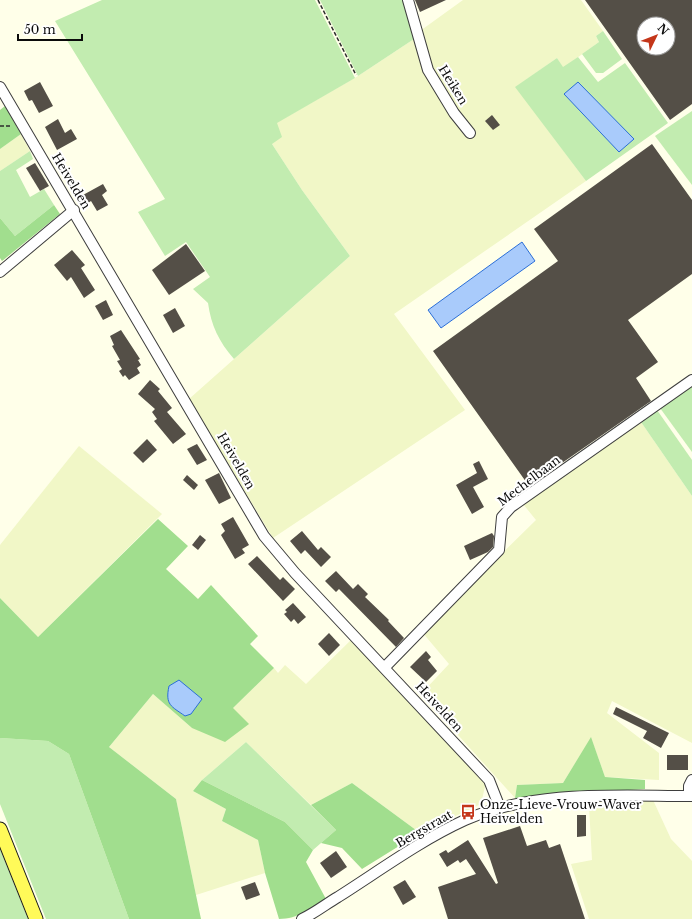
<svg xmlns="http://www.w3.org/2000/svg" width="692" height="919" font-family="'Libre Baskerville',serif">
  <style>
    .farmland { fill: #f1f7c7 }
    .green { fill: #c2ecb0 }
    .forest { fill: #a1de8e }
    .water { fill: #a9cbfb; stroke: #2b6ed7 }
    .building { fill: #544f47; fill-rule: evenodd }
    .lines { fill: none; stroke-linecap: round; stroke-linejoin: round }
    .minor-casing { stroke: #3e3e3e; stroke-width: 12 }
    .major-casing { stroke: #1c1c1c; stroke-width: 15 }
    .path { stroke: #2d2d2d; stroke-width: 1.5; stroke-dasharray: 4 2; stroke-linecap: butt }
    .minor { stroke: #fff; stroke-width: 10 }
    .major { stroke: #fffa59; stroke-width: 13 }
    .labels { text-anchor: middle; stroke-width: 4; stroke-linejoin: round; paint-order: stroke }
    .street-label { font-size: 12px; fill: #0b0b0b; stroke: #fff }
    .poi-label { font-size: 12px; fill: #0b0b0b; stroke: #fff; text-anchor: start }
  </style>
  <rect width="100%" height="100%" fill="#ffffe9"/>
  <g class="farmland">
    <polygon points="463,0 581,0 603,31 596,36 599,42 563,68 557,58 516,87 586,181 394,314 465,410 273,538 189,399 350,256 302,190 272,144 276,123 358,76 414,39 426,61 420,31"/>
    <polygon points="21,134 30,151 0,171 0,149"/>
    <polygon points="641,422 692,496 692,743 612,701 607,713 659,753 659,780 605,777 591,738 563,783 517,785 515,798 421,694 449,664 422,632 536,520 523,504"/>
    <polygon points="79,446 162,514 38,637 0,598 0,545"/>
    <polygon points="352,639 486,782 481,804 420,833 352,783 311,805 246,742 202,780 193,791 226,809 222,821 258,840 265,873 196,895 176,799 109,747 153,694 192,728 233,708 274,668 278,673 285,665 306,684"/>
    <polygon points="653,800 671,839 692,861 692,919 589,919 571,864 592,860 589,806"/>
  </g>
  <g class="green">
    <path d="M102,0h213l40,78 -78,45 5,14 -10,7 30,46 48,66 -116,103c-15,-17 -23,-34 -26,-56l-15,-14 17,-12 -24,-35 -21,14 -27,-44 27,-13 -110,-178z"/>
    <polygon points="320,0 403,0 414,39 358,76"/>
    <polygon points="603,31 622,59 603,73 596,73 582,54 599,42 596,36"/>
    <polygon points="578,57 598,82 625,63 668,123 586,181 515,87 557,58 563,67"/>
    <polygon points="692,111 692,185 655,136"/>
    <polygon points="30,151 33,159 16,170 30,197 44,189 54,205 15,236 0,218 0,171"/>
    <polygon points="692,386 692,452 660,408"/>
    <polygon points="657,410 692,460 692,496 641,422"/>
    <polygon points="0,738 48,741 69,754 129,919 46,919 0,804"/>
    <polygon points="246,742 336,830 313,850 285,822 202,780"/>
    <polygon points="0,849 28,919 0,919"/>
  </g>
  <g class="forest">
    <polygon points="5,106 21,134 0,149 0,110"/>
    <polygon points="54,205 60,214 2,261 0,258 0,218 15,236"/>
    <polygon points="158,519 188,546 166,569 198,599 211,585 258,636 250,644 274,668 233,708 249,724 225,742 192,728 153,694 109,747 176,799 201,919 129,919 69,754 48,741 0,738 0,598 38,637"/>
    <polygon points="591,737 605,777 645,780 645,789 515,798 517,785 563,783"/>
    <path d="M202,780l83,42 28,28 -7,12 20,37c-15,9 -28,20 -47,20l-14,-46 -7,-33 -36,-19 4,-12 -33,-18z"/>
    <polygon points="352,783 420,833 362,869 342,848 321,843 336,830 311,805"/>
  </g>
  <g class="water">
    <polygon points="578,82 634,139 619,152 564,94"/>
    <polygon points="522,242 535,261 441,328 428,310"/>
    <path d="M179,680l23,19 -11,15 -6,2c-14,-10 -20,-11 -16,-30z"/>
  </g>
  <g class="building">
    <polygon points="415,0 446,0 420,12"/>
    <path d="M585,0h107v104l-22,16zM644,24h24v24h-24z"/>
    <polygon points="40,82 53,106 39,113 32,100 29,101 24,91"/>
    <polygon points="492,115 500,125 493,130 485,121"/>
    <polygon points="58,119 65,133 71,129 77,139 57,150 45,127"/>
    <polygon points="652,144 692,200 692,274 628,320 658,362 636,378 651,401 529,486 433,351 558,261 534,229"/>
    <polygon points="35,163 49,186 40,191 26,168"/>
    <polygon points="103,184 107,191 102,195 108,205 97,211 91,201 88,203 83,195"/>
    <polygon points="186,244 205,271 169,295 152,270"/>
    <polygon points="72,250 85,265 81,268 95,290 84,298 71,277 67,281 54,265"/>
    <polygon points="106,300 113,315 103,320 95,306"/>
    <polygon points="175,308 185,326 173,333 163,315"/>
    <polygon points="121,330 140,359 134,362 138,360 141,365 137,368 140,373 129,380 125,375 123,377 119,371 122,369 117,361 120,360 112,346 114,345 110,336"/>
    <polygon points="150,380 160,389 158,391 172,408 167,412 186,434 173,444 154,421 157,419 152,412 155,409 138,394"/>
    <polygon points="147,439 157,450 143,463 133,453"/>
    <polygon points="197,444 207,460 197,465 187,449"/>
    <polygon points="479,461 488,479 473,487 484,507 472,514 456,485 477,473 473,464"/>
    <polygon points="219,473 231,498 219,504 205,480"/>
    <polygon points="187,475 198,485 194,490 183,480"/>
    <polygon points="233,517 249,545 242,549 245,553 235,559 221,535 225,531 221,524"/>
    <polygon points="302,531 318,550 321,547 331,557 321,567 305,550 301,554 290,541"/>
    <polygon points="492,533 494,536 493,547 488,552 470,560 464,546"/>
    <polygon points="200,535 206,540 198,550 192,545"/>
    <polygon points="257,556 280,580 283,577 295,589 283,601 248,564"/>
    <polygon points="336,571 353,589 358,584 368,594 365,597 389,620 388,621 404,638 396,647 339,589 336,592 325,581"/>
    <polygon points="293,603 306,617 298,624 294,619 291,622 284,614 287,612 285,610"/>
    <polygon points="329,633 340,645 329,656 318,644"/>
    <polygon points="426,651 431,657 428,660 437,671 426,682 410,667"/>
    <polygon points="616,707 669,733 661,748 643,738 647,731 613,714"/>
    <rect x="667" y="755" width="21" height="15"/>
    <polygon points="577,815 586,815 586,836 577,837"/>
    <polygon points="520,826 527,846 546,840 549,848 560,844 585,919 448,919 438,887 476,874 466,859 460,863 458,860 447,867 439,854 446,850 448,853 468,840 496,884 498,883 483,838"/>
    <polygon points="336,851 347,867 331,878 320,863"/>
    <polygon points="405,880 416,897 403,905 393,887"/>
    <polygon points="255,882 260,895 246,900 241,887"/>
  </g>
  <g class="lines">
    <g class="minor-casing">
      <g id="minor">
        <polyline points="408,0 428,70 454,113 470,133"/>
        <polyline points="0,87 264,536 295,573 489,780 500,808"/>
        <polyline points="0,272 74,210"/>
        <polyline points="385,667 499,550 502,517 511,507 692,380"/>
        <polyline points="689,796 689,786 692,780"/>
        <path d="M302,919c13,-6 24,-15 36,-22 41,-26 83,-57 127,-77 71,-31 152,-24 227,-24"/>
      </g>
    </g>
    <g class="major-casing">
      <polyline id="major" points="0,829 36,919"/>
    </g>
    <g class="path">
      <polyline points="318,0 356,75"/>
      <polyline points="0,126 12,126"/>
    </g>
    <use href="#minor" class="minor"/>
    <use href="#major" class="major"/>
  </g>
  <defs>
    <g id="bus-bare" transform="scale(1.2)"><path d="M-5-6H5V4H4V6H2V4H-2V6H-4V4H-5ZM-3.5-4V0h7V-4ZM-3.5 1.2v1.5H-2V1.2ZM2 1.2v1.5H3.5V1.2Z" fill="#c4361a" stroke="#fff" stroke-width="2.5" paint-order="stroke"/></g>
  </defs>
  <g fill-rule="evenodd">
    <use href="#bus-bare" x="468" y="812"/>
  </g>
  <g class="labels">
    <g class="street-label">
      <text transform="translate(453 85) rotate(58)" y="4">Heiken</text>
      <text transform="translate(71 181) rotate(59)" y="4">Heivelden</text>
      <text transform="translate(236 461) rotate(60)" y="4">Heivelden</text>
      <text transform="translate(529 481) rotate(-37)" y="4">Mechelbaan</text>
      <text transform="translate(439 707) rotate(47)" y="4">Heivelden</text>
      <text transform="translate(424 829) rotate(-30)" y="4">Bergstraat</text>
    </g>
    <g class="poi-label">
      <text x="480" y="809">Onze-Lieve-Vrouw-Waver<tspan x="480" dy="14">Heivelden</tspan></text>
    </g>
  </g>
  <g transform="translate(656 36) rotate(47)"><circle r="19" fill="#ffffff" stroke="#9d9d9d"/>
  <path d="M0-3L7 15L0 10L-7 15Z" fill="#c4361a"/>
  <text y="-6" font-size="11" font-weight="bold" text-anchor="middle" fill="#0b0b0b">N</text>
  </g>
  <path d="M18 34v6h64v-6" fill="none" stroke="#0b0b0b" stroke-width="2"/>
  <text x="24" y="34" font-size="12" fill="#0b0b0b" stroke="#ffffff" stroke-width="3" paint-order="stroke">50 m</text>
</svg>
